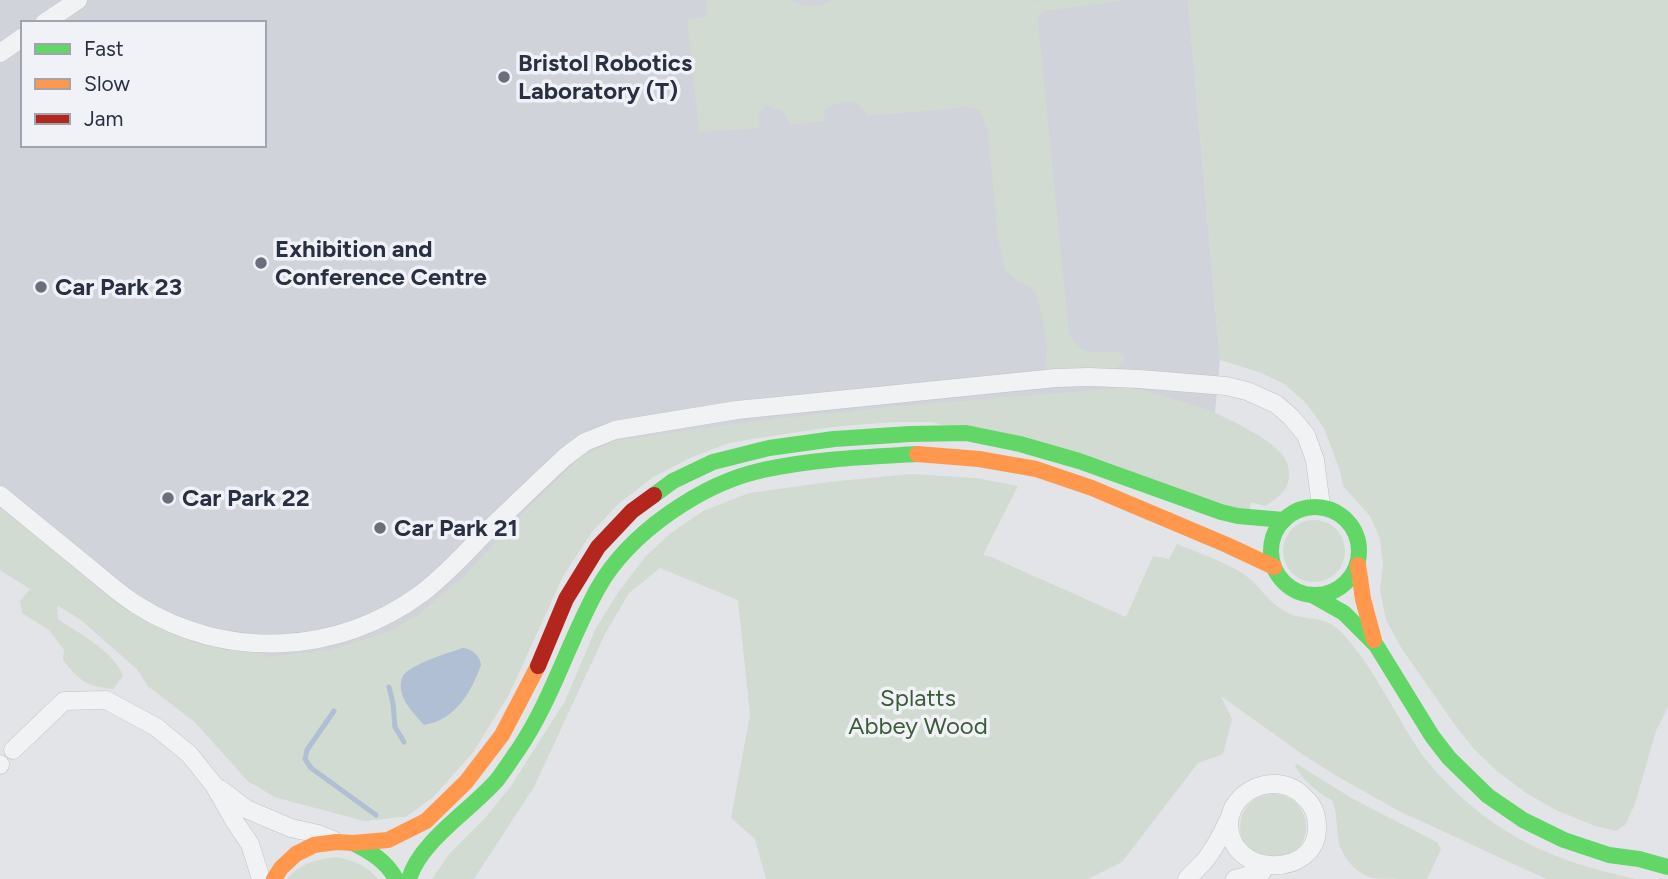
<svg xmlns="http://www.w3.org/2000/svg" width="1668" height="879" font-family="Figtree,sans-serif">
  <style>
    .built { fill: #d0d3da; fill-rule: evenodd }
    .green { fill: #d2dbd2 }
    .water { fill: #b0bfd3 }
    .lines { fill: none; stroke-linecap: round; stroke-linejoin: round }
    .stream { stroke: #b0bfd3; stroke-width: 5 }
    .street-casing { stroke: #c0c2c5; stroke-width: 19 }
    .street { stroke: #f1f2f4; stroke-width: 18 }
    .fast { stroke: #63d668; stroke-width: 16 }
    .slow { stroke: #ff974d; stroke-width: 16 }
    .jam { stroke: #b3261e; stroke-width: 16 }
    .poi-dot { fill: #6a6f7b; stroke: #f0f2f7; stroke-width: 2.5 }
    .labels { text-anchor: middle; stroke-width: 7; stroke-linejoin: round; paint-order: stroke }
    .poi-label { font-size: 24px; font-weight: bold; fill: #293041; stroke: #f0f2f7; text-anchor: start }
    .park-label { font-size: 24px; fill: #3b5d36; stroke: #f0f2f7 }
  </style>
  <rect width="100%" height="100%" fill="#e2e4e7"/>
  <path class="built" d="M0,0h1188l32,360 -8,83 -242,-31 -284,31 -69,62 -26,28 -28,43 -54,118 -36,58 -40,45 -26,19 -42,5 -90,-24 -27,-16 -53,-59 -47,-36 -11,-17 -57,-50 -80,-49zM23,23h241v122h-241z"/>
  <g class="green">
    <path d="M706,0h83c15,7 30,8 44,0h201l5,3v-3h88l-84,11 -4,4 -1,6 31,312c16,28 26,16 52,20l3,2v6l-7,7 -71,2 1,-27 -10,-49 -8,-8 -11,-4 -13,-12 -7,-32 -10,-105 -8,-23 -13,-3 -99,9c-13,-20 -25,-17 -43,-6l-1,11 -34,4 -2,-6 -8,-10 -7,-1 -7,-4 -8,11 2,13 -61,4 -12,-112 20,-4z"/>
    <polygon points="1188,0 1668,0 1668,707 1656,731 1635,804 1625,825 1616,831 1595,826 1556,810 1526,793 1497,771 1474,749 1455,725 1402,649 1386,620 1380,590 1383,565 1380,539 1370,516 1343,486 1340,471 1324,428 1306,403 1283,383 1259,372 1220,360"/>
    <path d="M1131,387c24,7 49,13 72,21 17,6 63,29 75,42 6,6 11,14 11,23 1,17 -11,25 -24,33l-14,-4 -2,9 -317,-89h-35l-59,4 -80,12 -29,5 -39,15 -37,19 -36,28 -26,28 -28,43 -54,118 -36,58 -40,45 -26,19 -42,5 -90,-24 -27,-16 -53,-59 -47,-36 -11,-17 -57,-50 -23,-14 1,14c20,14 57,33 65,57l-10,13c-28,-3 -33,-8 -50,-29l1,-10 -15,-20 -27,-17 -2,-12 10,-12 -30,-19v-75l119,98 121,49 27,15 62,-7 59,-18 30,-17 45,-38 62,-66 55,-53 33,-17 159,-22 128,-13z"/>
    <path d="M910,474l66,4 42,8 -35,69 8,2 135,60 27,-61 16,3 8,-15c19,8 51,19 68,31 17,12 22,28 43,38 20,9 37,1 54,20 30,32 49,74 73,111 9,15 22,29 34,41 52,54 114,79 187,94h-90l-147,-68 -64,-36 -33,-21 -81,-58 11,23 -9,35 -25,9 -76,99 -34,17h-322l-11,-40 -24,-21 19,-103 -12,-115 -78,-32 -31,25 -24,41 -71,153 -60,92h-42l18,-26 36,-36 25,-31 54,-85 31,-73 23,-37 27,-35 25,-23 32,-22 46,-18 80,-11z"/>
    <circle cx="1314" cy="551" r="31"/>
    <path d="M1297,764l56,35 84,43 4,7 -14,30c-14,0 -42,0 -55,-1 -15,-4 -29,-20 -33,-35 -3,-14 -1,-29 -7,-43 -12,-5 -31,-22 -37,-34z"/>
    <circle cx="1273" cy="827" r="33"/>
    <path d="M337,857c15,3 31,9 41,22h-91c13,-16 31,-20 50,-22z"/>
  </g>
  <path class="water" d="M463,648c8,0 18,9 18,17 -10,28 -26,55 -57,60 -6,-7 -13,-14 -18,-22 -4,-7 -8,-19 -3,-27 6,-11 47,-24 60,-28z"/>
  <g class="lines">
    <g class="stream">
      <polyline points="389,687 393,703 395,727 404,742"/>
      <polyline points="334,711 307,750 305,759 311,768 376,815"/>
    </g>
    <g class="street-casing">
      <g id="street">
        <polyline points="44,23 78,0"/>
        <polyline points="0,53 23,37"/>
        <path d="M0,495c29,24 58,47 87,71 16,13 32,28 50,39 88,56 202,50 285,-12 21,-16 40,-36 58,-55 28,-27 56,-54 85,-81l20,-15 30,-12 122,-20 319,-32 33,-1 50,2 87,7 21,5 29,13 15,13 15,18 9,25 6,46"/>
        <polyline points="13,750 64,701 106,700 156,727 189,754 214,785 235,822 250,844 261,879"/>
        <polyline points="0,765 0,764"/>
        <polyline points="220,789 246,809 291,828 318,834 333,840"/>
        <path d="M1187,879c7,-8 16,-15 22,-24 7,-10 13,-21 18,-32 3,-5 4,-10 6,-15 9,-16 26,-25 44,-24 11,1 21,6 28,14 8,7 12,18 12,29 1,52 -90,52 -88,-6"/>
        <polyline points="1235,879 1262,872"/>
      </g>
    </g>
    <use href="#street" class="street"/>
    <g class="fast">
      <polyline points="654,495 673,481 713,462 769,448 834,439 910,434 966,433 1020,444 1079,461 1221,512 1238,516 1284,520"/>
      <circle cx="1315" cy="551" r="44"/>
      <polyline points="1314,596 1344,613 1376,645 1432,736 1449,758 1488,796 1523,820 1564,840 1609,855 1639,859 1668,867"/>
      <path d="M353,843c18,9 33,18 43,36"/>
      <path d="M409,879c11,-38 62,-69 88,-99 7,-9 14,-20 21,-30 34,-50 51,-110 80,-162 31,-55 104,-105 165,-118 50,-11 102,-13 154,-16"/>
    </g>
    <g class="slow">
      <polyline points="917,454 979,459 1036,469 1092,488 1227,545 1274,567"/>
      <polyline points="1358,565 1363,599 1374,640"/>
      <polyline points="274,879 281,868 296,854 314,845 337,842 353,843 388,840 426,821 466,782 502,735 538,666"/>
    </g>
    <polyline class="jam" points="538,666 566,599 598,547 632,511 654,495"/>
  </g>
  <g class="poi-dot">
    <circle cx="504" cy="77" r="7"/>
    <circle cx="261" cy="263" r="7"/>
    <circle cx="41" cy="287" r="7"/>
    <circle cx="168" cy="498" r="7"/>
    <circle cx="380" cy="528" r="7"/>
  </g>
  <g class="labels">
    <g class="poi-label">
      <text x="518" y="71">Bristol Robotics<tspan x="518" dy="28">Laboratory (T)</tspan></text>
      <text x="275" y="257">Exhibition and<tspan x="275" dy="28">Conference Centre</tspan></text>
      <text x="55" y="295">Car Park 23</text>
      <text x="182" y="506">Car Park 22</text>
      <text x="394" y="536">Car Park 21</text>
    </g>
    <g class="park-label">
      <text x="918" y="706">Splatts<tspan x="918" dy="28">Abbey Wood</tspan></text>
    </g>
  </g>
  <rect x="21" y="21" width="245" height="126" fill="#f0f2f7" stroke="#a0a4ae" stroke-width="2"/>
  <rect x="35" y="44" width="35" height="10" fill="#63d668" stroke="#a0a4ae" stroke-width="2"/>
  <text x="84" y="56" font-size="21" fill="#293041">Fast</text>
  <rect x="35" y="79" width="35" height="10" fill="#ff974d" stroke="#a0a4ae" stroke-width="2"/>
  <text x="84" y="91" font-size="21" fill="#293041">Slow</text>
  <rect x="35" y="114" width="35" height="10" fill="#b3261e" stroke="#a0a4ae" stroke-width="2"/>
  <text x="84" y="126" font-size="21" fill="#293041">Jam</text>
</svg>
